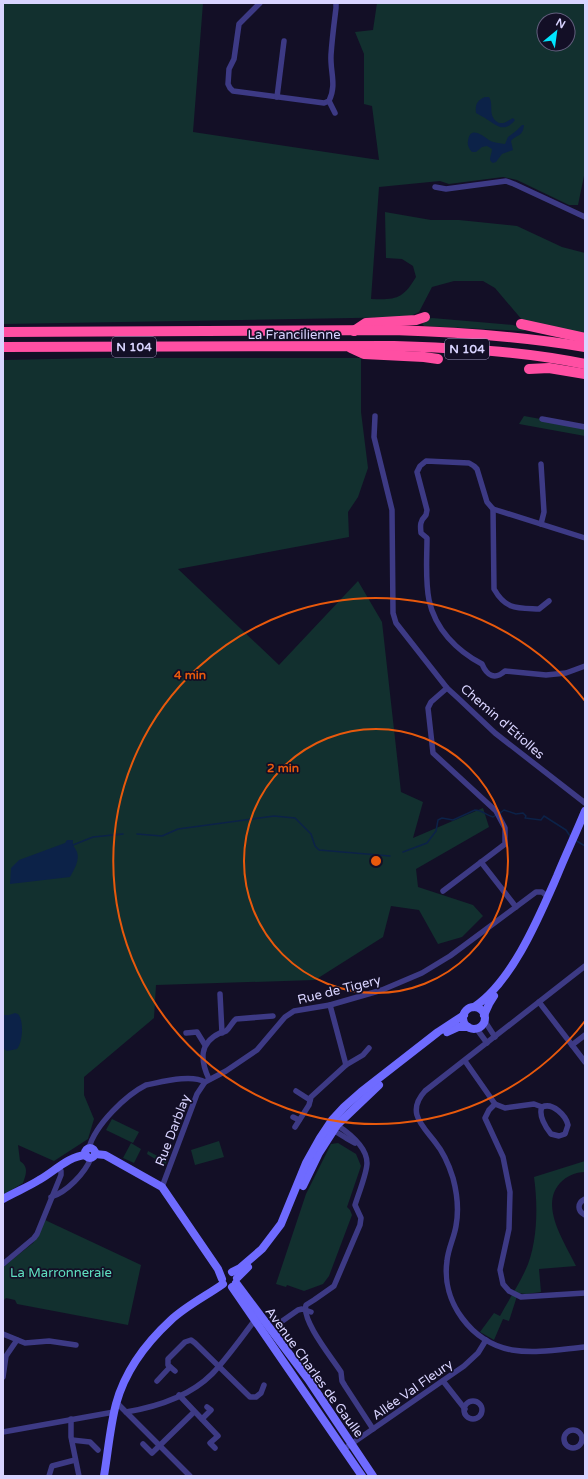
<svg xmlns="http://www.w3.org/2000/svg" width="588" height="1479" font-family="'Varela Round',sans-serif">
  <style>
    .green { fill: #12302f; fill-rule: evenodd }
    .water { fill: #0c2248 }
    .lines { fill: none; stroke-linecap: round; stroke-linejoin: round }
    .stream { stroke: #0c2248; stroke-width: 1.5 }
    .street { stroke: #3d3a85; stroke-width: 5.5 }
    .secondary { stroke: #6f6bff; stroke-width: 8 }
    .highway { stroke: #ff4fa3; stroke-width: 10 }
    .ring { fill: none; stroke: #e8590c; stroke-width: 2 }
    .labels { text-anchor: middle; stroke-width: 3.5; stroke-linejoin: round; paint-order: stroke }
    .shield { fill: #130f26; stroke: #9e99be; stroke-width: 1 }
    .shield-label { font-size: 12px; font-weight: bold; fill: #d9d4ff }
    .street-label { font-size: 13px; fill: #d9d4ff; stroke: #130f26 }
    .park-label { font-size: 13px; fill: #5fe0c0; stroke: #130f26 }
    .centre { fill: #e8590c; stroke: #130f26; stroke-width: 2 }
    .ring-label { font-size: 12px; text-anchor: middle; font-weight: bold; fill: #e8590c; stroke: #130f26; stroke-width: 3.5; stroke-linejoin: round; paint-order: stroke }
  </style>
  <rect width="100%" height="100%" fill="#130f26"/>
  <g class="green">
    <path d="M3,3h200l-10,129 186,28 -7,-54 -8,-2v-50l-9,-22 18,-2 4,-27h208v168l-7,34h-9l-52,-25 -14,-3 -54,7 -9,-3 -61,6 -8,112c25,1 32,0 45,-22l-3,-11 -11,-7 -16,-1 -1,-46 46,8h28l58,6 45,21 23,6v83l-62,-15 -28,-33 -12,-7h-29l-22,6 -13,25 -10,5 -406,7zM544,20h24v24h-24z"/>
    <polygon points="432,318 513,325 523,328 525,331 424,326 420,321"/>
    <path d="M102,358h259v54l7,56 -10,29 -10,15 1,25 -171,32 101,96 79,-84 24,41 19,170 22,10 -10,36 70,-30 6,19 -73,42 2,18 55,18 10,11 -21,21 -24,7 -19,-34 -28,-4 -8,31 -68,43 -159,5 -2,33 -70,59v18l10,24 -6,20 -34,22 -36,-16 2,16c9,6 6,13 3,22l-20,12v-835z"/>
    <polygon points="524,416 585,427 585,436 519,424"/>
    <polygon points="112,1119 139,1132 133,1143 106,1130"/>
    <polygon points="219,1141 224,1157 195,1165 191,1150"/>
    <polygon points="131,1143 141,1149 134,1163 123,1158"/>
    <polygon points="338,1143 356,1154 361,1166 347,1207 350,1210 352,1215 329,1276 323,1284 304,1291 287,1285 286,1287 276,1284 306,1194 331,1144"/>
    <polygon points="148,1151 167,1161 165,1165 147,1154"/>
    <path d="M585,1161v11c-10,0 -18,4 -25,11 -21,23 5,60 16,83l-37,3 2,23 -15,2 -8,-1 -9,28 -6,-2 -9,21 -14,-8 14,-19 6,3c8,-15 18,-30 25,-45 13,-27 13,-66 9,-94z"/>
    <polygon points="45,1220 141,1265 128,1325 17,1304 15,1300 6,1298 3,1301 3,1267 33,1243"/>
  </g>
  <g class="water">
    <path d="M485,97h4c5,8 -1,17 7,24 6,5 11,0 17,-3l2,2c-11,14 -19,5 -30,-2 -3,-2 -6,-3 -9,-5 -1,-8 1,-13 9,-16z"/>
    <path d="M522,125h2c-1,12 -7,9 -13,16l2,9 -11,4 -6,8 -3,1c-6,-3 -1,-8 -1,-14l-5,-3 -5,1 -6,5h-4c-3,-3 -5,-7 -4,-11 2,-16 15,-5 21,-1 4,3 11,3 16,4l3,-7 8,-6z"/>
    <path d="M67,840h6c-1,6 2,7 4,12 3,8 -3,18 -7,25l-60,7 1,-16 8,-8 46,-17z"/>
    <path d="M15,1013l3,1c6,6 5,28 -1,35l-10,2 -4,-3v-33h6z"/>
  </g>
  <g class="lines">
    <g class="stream">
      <polyline points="500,813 504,810 516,814 523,813 526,816 525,818 541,820 544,816 566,830 570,836"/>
      <polyline points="137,834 162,836 178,829 274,816 295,818 311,834 315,846 319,850 390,856"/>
      <polyline points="575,840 585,846"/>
      <polyline points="73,845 93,837 123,834"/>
      <path d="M403,852l24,-9 9,-12 2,-11 4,-2 11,2 22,-10c7,0 11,5 18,7l3,-2"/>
    </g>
    <g class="street">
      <polyline points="260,3 239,24 234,59 229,69 228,84 230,88 233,91 324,103 329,101"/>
      <polyline points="277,97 284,41"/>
      <path d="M329,101c8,-16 1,-29 2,-46 1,-16 3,-31 5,-47v-5"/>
      <polyline points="329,101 335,113"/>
      <polyline points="435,187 446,189 506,181 514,184 585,217"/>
      <polyline points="375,416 374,437 392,510 393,613 396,623 447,688 458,698 495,733 585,803"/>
      <polyline points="542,419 585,427"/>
      <path d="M493,509l1,80c12,21 23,19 45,20l10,-8"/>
      <polyline points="541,524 544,512 541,464"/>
      <path d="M585,538l-92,-29 -6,-7 -10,-33 -3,-3 -5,-3 -43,-2 -6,5 -3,6 10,38 -1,5c-6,6 -6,10 -5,18l6,5c0,20 -2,42 2,62 6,29 28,51 53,64 5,12 13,16 23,7l41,4 20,-2 19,-7"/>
      <polyline points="481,862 516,907"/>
      <polyline points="443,891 505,844 505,828 496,811 433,753 428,708 431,702 447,688"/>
      <path d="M585,966l-160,125c-19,21 -3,34 10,51 9,11 14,23 18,36 4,15 6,32 3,48 -2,12 -8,23 -9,35 -6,41 25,82 65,89 24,4 50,-1 73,-3"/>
      <polyline points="220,994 222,1033"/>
      <polyline points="539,1002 585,1062"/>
      <polyline points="484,1020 495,1037"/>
      <polyline points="476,1028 487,1043"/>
      <polyline points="186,1033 197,1032 205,1045"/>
      <polyline points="572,1045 585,1035"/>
      <polyline points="465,1061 495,1104 489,1110 485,1118 503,1157 510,1192 509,1229 500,1270 503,1284 509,1291 521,1297 585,1293"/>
      <polyline points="346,1065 363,1055 369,1048"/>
      <path d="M209,1079c-9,-19 -10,-36 11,-46 4,-2 2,0 6,-2 4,-3 6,-9 10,-12l37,-3"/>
      <polyline points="296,1091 310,1100"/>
      <path d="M495,1104l10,4 29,-4 8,3c-4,8 4,21 9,27l8,2 6,-2 3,-9c-2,-9 -15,-23 -26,-18"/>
      <polyline points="293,1117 299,1120"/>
      <path d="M337,1125c12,8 30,22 30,38 0,10 -9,32 -12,42l6,13 -1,7 -26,61 -20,14 -8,5c-5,15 26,53 35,67l1,9 3,5 28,43"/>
      <polyline points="295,1127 309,1105 311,1097 346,1065 330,1005"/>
      <polyline points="333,1130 346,1138 355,1143"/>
      <path d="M89,1148c6,-23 37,-53 57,-63 16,-3 45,-11 59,-3"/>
      <polyline points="162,1187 197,1094 205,1082 226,1071 257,1050 285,1017 294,1011 330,1005 382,990 422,973 450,956 536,892 542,892 548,897"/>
      <path d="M51,1197c16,-5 34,-24 40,-39"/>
      <path d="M585,1199c-8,4 -8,12 0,16"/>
      <polyline points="3,1264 34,1238 37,1234 61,1175 61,1171 59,1167"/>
      <polyline points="3,1334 25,1343 49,1341 76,1345"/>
      <polyline points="278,1336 276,1331 278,1324 298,1310 302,1309 311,1312"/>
      <polyline points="175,1371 168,1365 168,1359 185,1342 191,1340 195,1343 250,1397 256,1397 261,1393 264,1385"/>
      <polyline points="3,1377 6,1356 17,1340"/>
      <polyline points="157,1381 170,1367"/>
      <polyline points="443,1381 465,1409"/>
      <polyline points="179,1395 218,1436 210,1443 215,1448"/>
      <circle cx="473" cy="1410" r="9"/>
      <polyline points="117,1403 190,1476"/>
      <path d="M126,1412c30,-5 64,-16 86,-38 16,-17 29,-36 43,-54"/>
      <polyline points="71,1419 71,1437 79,1476"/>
      <polyline points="202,1419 211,1410 207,1407"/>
      <circle cx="573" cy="1439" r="9"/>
      <polyline points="3,1432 114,1412"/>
      <polyline points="72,1440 90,1442 98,1450"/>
      <polyline points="143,1444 152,1453 194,1412"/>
      <polyline points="344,1449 464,1366 478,1353 486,1340"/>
      <polyline points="49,1476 52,1466 75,1460"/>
    </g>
    <g class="secondary">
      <path d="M474,1007c38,-25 65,-90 83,-131 9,-22 19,-43 28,-65"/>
      <circle cx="474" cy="1018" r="11"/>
      <polyline points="484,1015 489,1004 494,996"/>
      <polyline points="447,1032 458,1027 468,1027"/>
      <circle cx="90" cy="1153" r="5"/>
      <polyline points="95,1154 105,1155 162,1187 218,1269 222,1279"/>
      <polyline points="303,1186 319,1153 337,1125 379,1085"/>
      <path d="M3,1199c12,-7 25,-12 36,-19 15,-8 29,-24 47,-25"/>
      <polyline points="232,1272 240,1268 262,1249 281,1224 306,1163 320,1138 332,1120 344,1107 361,1092 438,1032 464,1015"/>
      <polyline points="237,1278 248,1267"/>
      <polyline points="236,1283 308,1379 373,1476"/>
      <polyline points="232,1287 362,1476"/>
      <path d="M104,1476c4,-24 6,-49 12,-72 9,-33 30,-61 55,-84 15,-14 35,-24 52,-36"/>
    </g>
    <g class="highway">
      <polyline points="521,324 585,338"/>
      <polyline points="354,331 366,323 416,320 425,317"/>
      <path d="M3,332l390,-2c64,2 128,6 192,17"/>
      <path d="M3,347l391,-1c64,2 128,5 191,18"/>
      <polyline points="351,348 364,354 424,357 438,359"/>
      <polyline points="529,369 549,368 585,374"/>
    </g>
  </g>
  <g class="ring">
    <circle cx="376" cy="861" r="132"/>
    <path d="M585 1021A263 263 0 1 1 585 701"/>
  </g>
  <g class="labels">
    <g class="shield">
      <rect x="112" y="337" width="44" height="20" rx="3"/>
      <rect x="445" y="339" width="44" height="20" rx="3"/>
    </g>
    <g class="shield-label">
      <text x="134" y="351">N 104</text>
      <text x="467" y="353">N 104</text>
    </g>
    <g class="street-label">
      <text x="294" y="339">La Francilienne</text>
      <text transform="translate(503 721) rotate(41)" y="5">Chemin d'Etiolles</text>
      <text transform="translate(339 989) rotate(-14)" y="5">Rue de Tigery</text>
      <text transform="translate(172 1130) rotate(-69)" y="5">Rue Darblay</text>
      <text transform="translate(315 1372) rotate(54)" y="5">Avenue Charles de Gaulle</text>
      <text transform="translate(412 1389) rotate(-35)" y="5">Allée Val Fleury</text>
    </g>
    <g class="park-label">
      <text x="61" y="1277">La Marronneraie</text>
    </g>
  </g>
  <circle cx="376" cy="861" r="6" class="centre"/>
  <g class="ring-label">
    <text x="190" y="679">4 min</text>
    <text x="283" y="772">2 min</text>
  </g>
  <rect width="588" height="1479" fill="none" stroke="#d9d4ff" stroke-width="8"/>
  <g transform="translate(556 32) rotate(29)"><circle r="19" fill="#130f26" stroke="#625e7d"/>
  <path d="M0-3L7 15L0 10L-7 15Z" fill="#00e5ff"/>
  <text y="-6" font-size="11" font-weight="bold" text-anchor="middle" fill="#d9d4ff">N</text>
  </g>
</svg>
